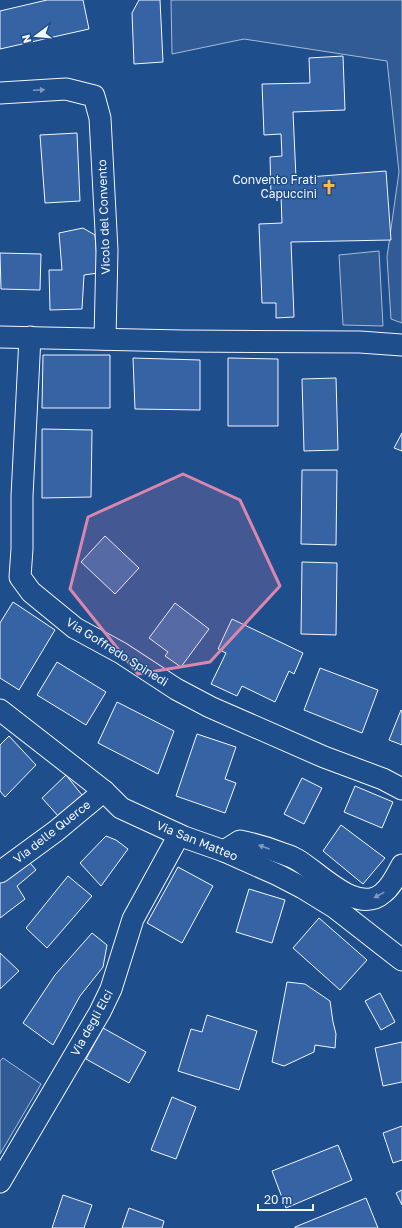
<svg xmlns="http://www.w3.org/2000/svg" width="402" height="1228" font-family="'Golos Text',sans-serif">
  <style>
    .built { fill: #305b95; stroke: #a8bbd7 }
    .building { fill: #3563a3; stroke: #f2f6ff }
    .lines { fill: none; stroke-linecap: round; stroke-linejoin: round }
    .minor-casing { stroke: #f2f6ff; stroke-width: 23 }
    .minor { stroke: #1f4e8c; stroke-width: 21 }
    .oneway { fill: #7e9ac0 }
    .marked { fill: #da87ad; fill-opacity: 0.2; stroke: #da87ad; stroke-width: 3; stroke-linejoin: round }
    .labels { text-anchor: middle; stroke-width: 3; stroke-linejoin: round; paint-order: stroke }
    .poi-label { font-size: 12px; fill: #f2f6ff; stroke: #1f4e8c; text-anchor: end }
    .street-label { font-size: 12px; fill: #f2f6ff; stroke: #1f4e8c }
  </style>
  <rect width="100%" height="100%" fill="#1f4e8c"/>
  <g class="built">
    <polygon points="171,0 402,0 402,323 391,319 387,257 399,172 387,61 244,39 172,54"/>
    <polygon points="379,251 383,326 343,325 339,255"/>
    <polygon points="3,1058 41,1084 0,1154 0,1061"/>
  </g>
  <g class="building">
    <polygon points="47,0 83,0 89,29 0,49 0,11"/>
    <polygon points="139,0 160,0 163,62 134,64 132,13"/>
    <polygon points="343,56 345,110 293,112 296,178 386,171 391,240 291,242 294,317 276,318 276,303 262,303 259,224 282,223 281,196 271,196 270,157 282,156 281,134 264,135 262,84 310,83 309,58"/>
    <polygon points="77,133 80,201 45,203 40,135"/>
    <polygon points="83,228 95,235 98,273 84,275 82,309 50,310 49,270 62,270 59,233"/>
    <polygon points="0,253 41,254 40,290 1,289"/>
    <polygon points="43,355 110,355 110,408 42,408"/>
    <polygon points="133,358 200,360 200,410 135,409"/>
    <polygon points="228,358 278,359 278,426 228,426"/>
    <polygon points="336,378 338,450 304,451 302,379"/>
    <polygon points="42,429 92,430 91,497 42,498"/>
    <polygon points="402,433 402,451 394,448"/>
    <polygon points="302,470 337,470 336,545 301,544"/>
    <polygon points="105,536 139,568 115,594 81,562"/>
    <polygon points="302,562 337,563 336,635 301,634"/>
    <polygon points="13,602 55,630 19,690 0,678 0,623"/>
    <polygon points="175,603 209,629 181,667 165,656 168,652 149,638"/>
    <polygon points="232,619 303,653 294,674 289,671 275,702 242,686 237,696 211,684 226,653 218,649"/>
    <polygon points="57,662 106,692 86,725 37,695"/>
    <polygon points="320,668 378,690 362,733 304,710"/>
    <polygon points="117,702 174,731 158,774 98,743"/>
    <polygon points="401,710 402,711 402,745 389,740"/>
    <polygon points="197,734 236,747 225,779 236,783 225,813 176,796"/>
    <polygon points="9,736 36,765 5,797 0,791 0,745"/>
    <polygon points="66,775 82,795 59,817 42,798"/>
    <polygon points="302,778 322,788 304,824 284,814"/>
    <polygon points="355,786 393,802 382,828 344,812"/>
    <polygon points="341,825 385,858 363,884 323,851"/>
    <polygon points="106,836 116,840 128,849 101,886 80,863"/>
    <polygon points="25,857 36,870 17,886 25,899 0,918 0,876"/>
    <polygon points="178,867 213,886 182,943 147,923"/>
    <polygon points="68,876 92,896 47,948 26,928"/>
    <polygon points="249,889 285,900 272,943 236,932"/>
    <polygon points="319,918 367,960 340,990 293,948"/>
    <polygon points="92,933 107,945 103,967 80,996 53,1045 23,1023 55,975"/>
    <polygon points="0,953 19,971 0,989"/>
    <polygon points="287,982 305,984 330,1001 333,1022 336,1034 335,1048 315,1045 314,1052 284,1066 272,1062"/>
    <polygon points="380,993 395,1022 381,1030 365,1001"/>
    <polygon points="207,1015 257,1031 239,1090 178,1071 191,1029 202,1032"/>
    <polygon points="103,1028 146,1052 129,1083 86,1059"/>
    <polygon points="402,1042 402,1082 383,1086 375,1048"/>
    <polygon points="172,1097 196,1107 176,1159 151,1150"/>
    <polygon points="402,1126 402,1160 393,1163 383,1133"/>
    <polygon points="338,1145 352,1180 286,1208 272,1171"/>
    <polygon points="402,1190 402,1205 396,1193"/>
    <polygon points="63,1195 92,1205 84,1228 52,1228"/>
    <polygon points="366,1198 378,1228 295,1228 295,1227"/>
    <polygon points="129,1208 164,1221 162,1228 122,1228"/>
  </g>
  <g class="lines">
    <g class="minor-casing">
      <g id="minor">
        <polyline points="0,93 66,89 94,96 100,118 107,250 105,339"/>
        <polyline points="0,337 183,341 360,342 402,345"/>
        <polyline points="30,337 22,496 22,549 20,577 31,592 75,628 121,653 176,689 210,707 324,757 383,779 402,789"/>
        <polyline points="0,710 104,791 121,808 184,837 224,851 278,875 303,888 334,907 402,960"/>
        <path d="M224,851l16,-10c15,3 28,7 41,12 5,2 10,3 15,6 22,12 61,57 87,34 9,-7 14,-19 19,-28"/>
        <polyline points="0,872 56,831 104,791"/>
        <polyline points="0,1182 100,1012 111,989 133,919 179,835"/>
      </g>
    </g>
    <use href="#minor" class="minor"/>
  </g>
  <defs><path id="oneway-solid" d="M-6-.8H1V-3.2L6.5 0L1 3.2V.8H-6Z"/></defs>
  <g class="oneway">
    <use href="#oneway-solid" transform="translate(39 90) rotate(-3)"/>
    <use href="#oneway-solid" transform="translate(264 847) rotate(-160)"/>
    <use href="#oneway-solid" transform="translate(379 895) rotate(151)"/>
  </g>
  <path class="marked" d="M183,474l57,26 40,86 -70,76 -72,12 -68,-85 18,-72z"/>
  <defs>
    <g id="church-bare" transform="scale(1.2)"><path d="M-1.2-6h2.4v3.5h3.3v2.4h-3.3V6h-2.4V-.1h-3.3v-2.4h3.3Z" fill="#ffb74d" stroke="#1f4e8c" stroke-width="2.5" paint-order="stroke"/></g>
  </defs>
  <g fill-rule="evenodd">
    <use href="#church-bare" x="329" y="187"/>
  </g>
  <g class="labels">
    <g class="poi-label">
      <text x="317" y="184">Convento Frati<tspan x="317" dy="14">Capuccini</tspan></text>
    </g>
    <g class="street-label">
      <text transform="translate(104 217) rotate(-92)" y="4">Vicolo del Convento</text>
      <text transform="translate(117 652) rotate(32)" y="4">Via Goffredo Spinedi</text>
      <text transform="translate(52 832) rotate(-38)" y="4">Via delle Querce</text>
      <text transform="translate(197 841) rotate(22)" y="4">Via San Matteo</text>
      <text transform="translate(92 1023) rotate(-61)" y="4">Via degli Elci</text>
    </g>
  </g>
  <g transform="translate(36 36) rotate(254)" stroke="#1f4e8c" stroke-width="3" paint-order="stroke">
  <path d="M0-3L7 15L0 10L-7 15Z" fill="#f2f6ff"/>
  <text y="-6" font-size="11" font-weight="bold" text-anchor="middle" fill="#f2f6ff">N</text>
  </g>
  <path d="M258 1204v6h55v-6" fill="none" stroke="#f2f6ff" stroke-width="2"/>
  <text x="264" y="1204" font-size="12" fill="#f2f6ff" stroke="#1f4e8c" stroke-width="3" paint-order="stroke">20 m</text>
</svg>
